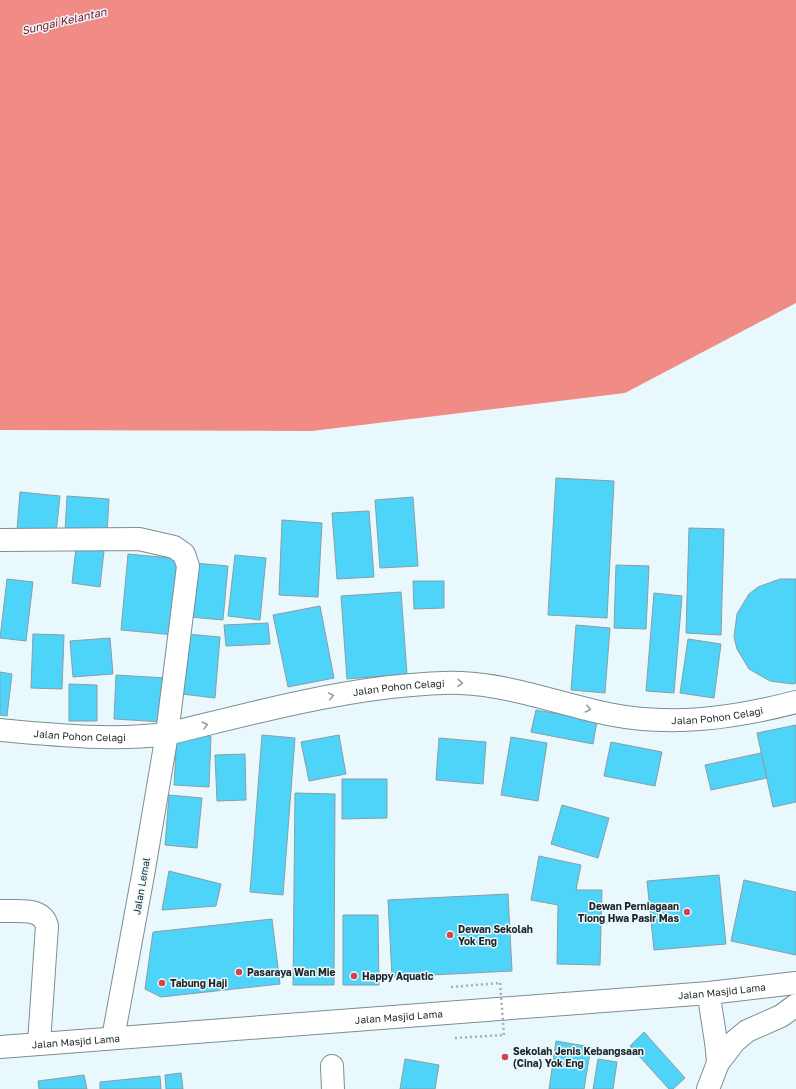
<svg xmlns="http://www.w3.org/2000/svg" width="796" height="1089" font-family="'Golos Text',sans-serif">
  <style>
    .water { fill: #f18b86 }
    .building { fill: #4fd4f9; stroke: #8b9da3 }
    .lines { fill: none; stroke-linecap: round; stroke-linejoin: round }
    .minor-casing { stroke: #7c8e94; stroke-width: 24 }
    .highway-casing { stroke: #7c8e94; stroke-width: 24 }
    .path { stroke: #a4b0b4; stroke-width: 2.5; stroke-dasharray: 2 3; stroke-linecap: butt }
    .minor { stroke: #fff; stroke-width: 22 }
    .highway { stroke: #fff; stroke-width: 22 }
    .path-bridge { stroke: #a4b0b4; stroke-width: 2.5; stroke-dasharray: 2 3; stroke-linecap: butt }
    .oneway { stroke: #9a9d9e }
    .poi-dot { fill: #d44447; stroke: #e9f8fd; stroke-width: 1.5 }
    .labels { text-anchor: middle; stroke-width: 3; stroke-linejoin: round; paint-order: stroke }
    .street-label { font-size: 10px; fill: #1e2527; stroke: #e9f8fd }
    .poi-label { font-size: 10px; font-weight: bold; fill: #1e2527; stroke: #e9f8fd; text-anchor: start }
    .water-label { font-size: 11px; font-style: italic; fill: #890d1b; stroke: #e9f8fd }
  </style>
  <rect width="100%" height="100%" fill="#e9f8fd"/>
  <polygon class="water" points="0,0 796,0 796,303 625,393 312,431 0,430"/>
  <g class="building">
    <polygon points="556,478 614,481 607,618 548,615"/>
    <polygon points="20,492 60,496 56,534 17,530"/>
    <polygon points="67,496 109,499 107,534 65,531"/>
    <polygon points="413,497 418,566 380,568 375,500"/>
    <polygon points="369,511 374,577 337,579 332,513"/>
    <polygon points="282,520 322,523 318,597 279,595"/>
    <polygon points="689,528 724,529 721,635 686,633"/>
    <polygon points="76,548 104,551 100,587 72,583"/>
    <polygon points="128,554 182,559 175,635 121,630"/>
    <polygon points="235,555 266,558 260,620 228,616"/>
    <polygon points="195,563 228,566 223,620 190,617"/>
    <polygon points="616,565 649,566 646,629 614,628"/>
    <polygon points="7,579 33,582 26,641 0,638"/>
    <polygon points="780,579 796,579 796,683 793,684 770,681 749,669 737,649 734,637 737,614 749,594 758,587"/>
    <polygon points="413,581 444,581 444,608 414,609"/>
    <polygon points="401,592 407,674 347,679 341,596"/>
    <polygon points="654,593 682,596 674,693 646,691"/>
    <polygon points="320,606 334,678 288,687 273,615"/>
    <polygon points="268,623 270,644 226,646 224,625"/>
    <polygon points="576,625 610,628 605,693 571,690"/>
    <polygon points="33,634 64,635 62,689 31,688"/>
    <polygon points="187,634 220,637 215,698 182,694"/>
    <polygon points="110,638 113,674 73,677 70,641"/>
    <polygon points="688,639 721,644 714,698 680,693"/>
    <polygon points="0,672 12,674 7,716 0,715"/>
    <polygon points="116,675 166,678 164,722 114,719"/>
    <polygon points="69,684 97,685 97,721 69,721"/>
    <polygon points="536,710 597,721 593,744 531,732"/>
    <polygon points="796,725 796,802 773,807 757,733"/>
    <polygon points="177,734 211,736 209,787 174,785"/>
    <polygon points="262,735 295,738 283,895 250,892"/>
    <polygon points="339,735 346,774 309,781 301,742"/>
    <polygon points="511,737 547,743 538,801 501,795"/>
    <polygon points="439,738 486,742 483,784 436,780"/>
    <polygon points="611,742 662,752 655,786 604,776"/>
    <polygon points="761,753 767,778 711,790 705,765"/>
    <polygon points="245,754 246,800 217,801 215,755"/>
    <polygon points="342,779 387,779 387,818 342,819"/>
    <polygon points="295,793 335,794 334,985 293,985"/>
    <polygon points="169,795 202,798 197,848 165,845"/>
    <polygon points="562,805 609,818 598,858 551,844"/>
    <polygon points="539,856 581,865 576,890 602,890 600,965 557,964 558,905 531,900"/>
    <polygon points="169,871 221,884 216,906 162,910"/>
    <polygon points="719,875 726,944 654,950 647,881"/>
    <polygon points="744,880 796,892 796,955 731,941"/>
    <polygon points="508,894 512,971 392,977 388,900"/>
    <polygon points="343,915 378,915 379,985 343,985"/>
    <polygon points="272,919 280,984 161,997 145,989 153,932"/>
    <polygon points="644,1032 685,1078 673,1089 669,1089 630,1046"/>
    <polygon points="556,1041 591,1047 584,1089 549,1089"/>
    <polygon points="405,1059 439,1065 435,1089 400,1089"/>
    <polygon points="598,1059 617,1062 613,1089 593,1089"/>
    <polygon points="181,1073 183,1089 166,1089 165,1075"/>
    <polygon points="84,1075 87,1089 39,1089 38,1081"/>
    <polygon points="160,1076 161,1089 100,1089 100,1082"/>
  </g>
  <g class="lines">
    <g class="minor-casing">
      <g id="minor">
        <polyline points="0,540 139,539 174,547 184,554 188,566 167,734 143,875 113,1038"/>
        <path id="s1" d="M0,730c55,5 112,11 167,4 74,-18 147,-38 223,-47 23,-2 47,-5 71,-4 50,2 99,21 147,31 64,13 126,4 188,-12"/>
        <path d="M0,911c16,1 42,-5 47,15l-8,117"/>
        <path d="M709,993c2,24 8,46 9,70"/>
        <polyline points="332,1066 333,1089"/>
        <polyline points="708,1089 718,1063 735,1041 747,1031 781,1016 796,1005"/>
      </g>
    </g>
    <g class="highway-casing">
      <g id="highway">
        <path id="s2" d="M0,1047l709,-54 87,-10"/>
      </g>
    </g>
    <g class="path">
      <polyline points="451,987 500,983"/>
      <polyline points="455,1038 504,1035"/>
    </g>
    <use href="#minor" class="minor"/>
    <use href="#highway" class="highway"/>
    <polyline class="path-bridge" points="500,983 504,1035"/>
  </g>
  <defs><path id="oneway-chevron" d="M-2-3.5L2.5 0L-2 3.5" fill="none" stroke-width="1.6" stroke-linecap="round" stroke-linejoin="round"/></defs>
  <g class="oneway">
    <use href="#oneway-chevron" transform="translate(460 683) rotate(2)"/>
    <use href="#oneway-chevron" transform="translate(331 696) rotate(-10)"/>
    <use href="#oneway-chevron" transform="translate(588 709) rotate(13)"/>
    <use href="#oneway-chevron" transform="translate(205 725) rotate(-14)"/>
  </g>
  <g class="poi-dot">
    <circle cx="687" cy="912" r="4"/>
    <circle cx="450" cy="935" r="4"/>
    <circle cx="239" cy="972" r="4"/>
    <circle cx="354" cy="976" r="4"/>
    <circle cx="162" cy="983" r="4"/>
    <circle cx="505" cy="1057" r="4"/>
  </g>
  <g class="labels">
    <g class="street-label">
      <text dy="4" stroke="none"><textPath href="#s1" startOffset="404">Jalan Pohon Celagi</textPath></text>
      <text dy="4" stroke="none"><textPath href="#s1" startOffset="727">Jalan Pohon Celagi</textPath></text>
      <text dy="4" stroke="none"><textPath href="#s1" startOffset="80">Jalan Pohon Celagi</textPath></text>
      <text transform="translate(141 886) rotate(-80)" y="4">Jalan Lemal</text>
      <text dy="4" stroke="none"><textPath href="#s2" startOffset="724">Jalan Masjid Lama</textPath></text>
      <text dy="4" stroke="none"><textPath href="#s2" startOffset="400">Jalan Masjid Lama</textPath></text>
      <text dy="4" stroke="none"><textPath href="#s2" startOffset="76">Jalan Masjid Lama</textPath></text>
    </g>
    <g class="poi-label">
      <text x="679" y="910" text-anchor="end">Dewan Perniagaan<tspan x="679" dy="12">Tiong Hwa Pasir Mas</tspan></text>
      <text x="458" y="933">Dewan Sekolah<tspan x="458" dy="12">Yok Eng</tspan></text>
      <text x="247" y="976">Pasaraya Wan Mie</text>
      <text x="362" y="980">Happy Aquatic</text>
      <text x="170" y="987">Tabung Haji</text>
      <text x="513" y="1055">Sekolah Jenis Kebangsaan<tspan x="513" dy="12">(Cina) Yok Eng</tspan></text>
    </g>
    <g class="water-label">
      <text transform="translate(64 21) rotate(-13)" y="4">Sungai Kelantan</text>
    </g>
  </g>
</svg>
